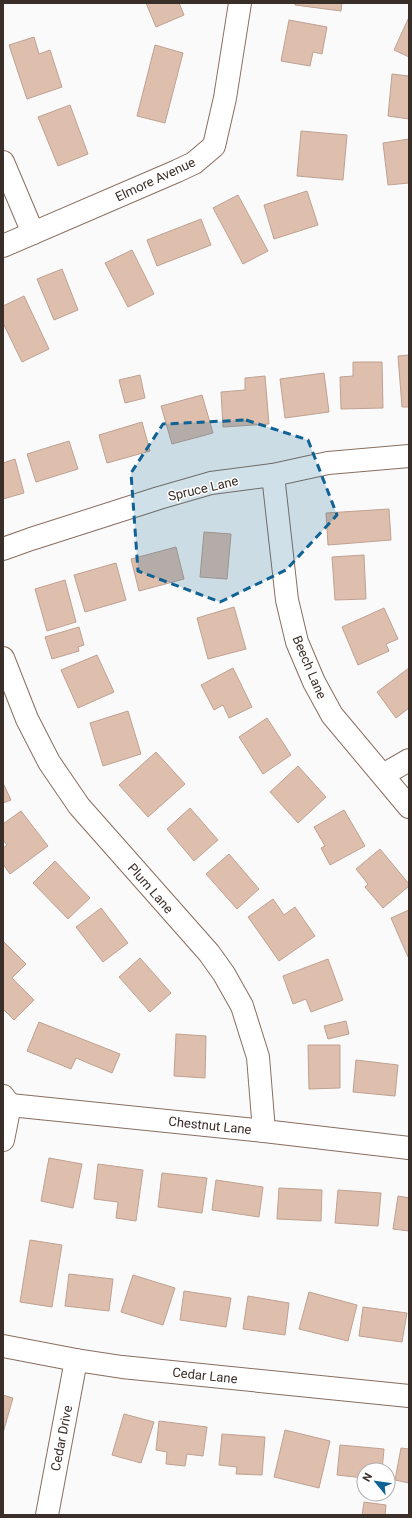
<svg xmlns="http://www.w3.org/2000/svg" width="412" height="1518" font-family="Roboto,sans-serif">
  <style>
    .building { fill: #debfae; stroke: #bfa191 }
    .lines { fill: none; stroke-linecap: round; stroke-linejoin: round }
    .street-casing { stroke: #896e5e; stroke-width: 24 }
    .street { stroke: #fff; stroke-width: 22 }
    .marked { fill: #0f6293; fill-opacity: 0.2; stroke: #0f6293; stroke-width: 3; stroke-dasharray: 8 5; stroke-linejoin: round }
    .labels { text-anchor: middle; stroke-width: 3; stroke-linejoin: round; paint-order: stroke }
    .street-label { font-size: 13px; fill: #3a2f28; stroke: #fff }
  </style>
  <rect width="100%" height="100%" fill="#fafafa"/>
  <g class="building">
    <polygon points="146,3 179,3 184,15 156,27"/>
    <polygon points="295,3 342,3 341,11 295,5"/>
    <polygon points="409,17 409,57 394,50"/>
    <polygon points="289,20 327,27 322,54 313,52 310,66 281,61"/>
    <polygon points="34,37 39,54 50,50 62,87 27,99 9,45"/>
    <polygon points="155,45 183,53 165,123 137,116"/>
    <polygon points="392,74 409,76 409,119 388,116"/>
    <polygon points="70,105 88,154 58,166 38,117"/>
    <polygon points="301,131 347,135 343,180 297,176"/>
    <polygon points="409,139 409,183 388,185 383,143"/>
    <polygon points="307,191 318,225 274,239 264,205"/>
    <polygon points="238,195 268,251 243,264 213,208"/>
    <polygon points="201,219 211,245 157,266 147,240"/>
    <polygon points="132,250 154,294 128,307 105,263"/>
    <polygon points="62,269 78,310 54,320 37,279"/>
    <polygon points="24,296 49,349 22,362 3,323 3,306"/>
    <polygon points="409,355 409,407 402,407 398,356"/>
    <polygon points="353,362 382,362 383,408 341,409 340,377 353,376"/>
    <polygon points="324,373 329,412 285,418 280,379"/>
    <polygon points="140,375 145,398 125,403 119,380"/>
    <polygon points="265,376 269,424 223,427 221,392 245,390 245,378"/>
    <polygon points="202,395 213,433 172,444 161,406"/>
    <polygon points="142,422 150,451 107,463 99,435"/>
    <polygon points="69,441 78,469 36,482 27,454"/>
    <polygon points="15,459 24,493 3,499 3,463"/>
    <polygon points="389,509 391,540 328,545 326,513"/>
    <polygon points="204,532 231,534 227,579 200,577"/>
    <polygon points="176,547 184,579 139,591 131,559"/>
    <polygon points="364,555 366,599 335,600 332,557"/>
    <polygon points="116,563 126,600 85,612 74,575"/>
    <polygon points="65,580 76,622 47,631 35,589"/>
    <polygon points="234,607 246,649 208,659 197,618"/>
    <polygon points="384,608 398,639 386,644 389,651 358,665 342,627"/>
    <polygon points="79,627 84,645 78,647 79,651 52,659 45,637"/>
    <polygon points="97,655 114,692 78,708 61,670"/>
    <polygon points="233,668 252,707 229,718 223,705 214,710 201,685"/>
    <polygon points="409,668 409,708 396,718 377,692"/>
    <polygon points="128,711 141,754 103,766 90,723"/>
    <polygon points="267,718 291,755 263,774 239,737"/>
    <polygon points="156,752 185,784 148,817 119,785"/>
    <polygon points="298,766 326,797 298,823 270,792"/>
    <polygon points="3,783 11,800 3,803"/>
    <polygon points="190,808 218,840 194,861 167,829"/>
    <polygon points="344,810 365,846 330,865 321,848 325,846 314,827"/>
    <polygon points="21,811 48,846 10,874 3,864 3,848 7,845 3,840 3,824"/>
    <polygon points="380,849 409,884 409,886 383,908 365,887 368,884 356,869"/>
    <polygon points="229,854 259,889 237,909 206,874"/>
    <polygon points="55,861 90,898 68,919 33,883"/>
    <polygon points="273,899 284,915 295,907 315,936 279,961 248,917"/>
    <polygon points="101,908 128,943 103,962 76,927"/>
    <polygon points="409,910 409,957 408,957 391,918"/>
    <polygon points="3,941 26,964 12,978 34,1000 14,1020 3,1009"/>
    <polygon points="140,958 171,993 150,1012 119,977"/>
    <polygon points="328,959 343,1000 311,1012 306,999 293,1004 283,976"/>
    <polygon points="346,1021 349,1034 328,1039 324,1026"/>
    <polygon points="39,1022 120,1054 112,1073 76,1058 71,1069 27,1051"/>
    <polygon points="176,1034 206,1036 205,1078 174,1076"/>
    <polygon points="308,1045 340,1045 340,1088 309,1089"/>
    <polygon points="356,1060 398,1065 395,1096 353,1092"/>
    <polygon points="49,1158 82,1164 73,1208 41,1201"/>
    <polygon points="98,1164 143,1170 136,1221 116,1218 118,1202 94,1199"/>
    <polygon points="162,1173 207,1178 202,1213 158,1207"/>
    <polygon points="216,1180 263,1187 259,1217 212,1210"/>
    <polygon points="279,1188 322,1190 321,1221 277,1219"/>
    <polygon points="338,1190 381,1193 378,1226 335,1223"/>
    <polygon points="398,1196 409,1198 409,1231 393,1229"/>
    <polygon points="30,1240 62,1245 52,1307 20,1302"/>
    <polygon points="69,1274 113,1279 109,1311 65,1306"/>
    <polygon points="133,1275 175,1288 163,1325 121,1312"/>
    <polygon points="184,1291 231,1298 226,1327 180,1320"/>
    <polygon points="309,1292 357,1305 348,1341 299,1329"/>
    <polygon points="248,1296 289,1303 285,1335 243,1329"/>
    <polygon points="363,1307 407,1313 402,1342 359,1336"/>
    <polygon points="3,1395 13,1398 3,1433"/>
    <polygon points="124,1414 154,1422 141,1463 112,1455"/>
    <polygon points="159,1421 207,1427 203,1456 187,1454 185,1466 166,1464 167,1452 156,1450"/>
    <polygon points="285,1430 330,1441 319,1488 274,1477"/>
    <polygon points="222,1434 265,1437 262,1475 236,1474 237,1467 219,1465"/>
    <polygon points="340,1445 384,1449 382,1470 364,1470 364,1478 337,1475"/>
    <polygon points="401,1448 409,1449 409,1483 395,1480"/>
    <polygon points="364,1502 386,1505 385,1515 362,1515"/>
  </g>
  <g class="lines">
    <g class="street-casing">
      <g id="street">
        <polyline points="3,162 33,233"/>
        <polyline points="3,246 177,171 194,163 214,146 225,98 240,3"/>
        <polyline points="273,475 287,600 297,642 314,682 332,715 409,807"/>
        <polyline points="3,549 31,539 159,498 211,483 273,475 328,463 409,456"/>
        <polyline points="3,658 27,719 49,762 79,806 209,953 224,974 242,1006 258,1057 264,1131"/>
        <polyline points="383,775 409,760"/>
        <polyline points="3,1096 10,1105 3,1140"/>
        <polyline points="10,1105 264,1131 409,1148"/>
        <polyline points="3,1346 76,1360 122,1367 409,1396"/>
        <polyline points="47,1515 76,1360"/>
      </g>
    </g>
    <use href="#street" class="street"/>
  </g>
  <path class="marked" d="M246,420l62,20 29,75 -51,55 -66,32 -82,-31 -7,-98 32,-49z"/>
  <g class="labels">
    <g class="street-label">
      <text transform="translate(155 179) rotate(-25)" y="5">Elmore Avenue</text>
      <text transform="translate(203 488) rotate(-13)" y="5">Spruce Lane</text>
      <text transform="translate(310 667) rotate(67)" y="5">Beech Lane</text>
      <text transform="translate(151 888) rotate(49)" y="5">Plum Lane</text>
      <text transform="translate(210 1125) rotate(6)" y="5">Chestnut Lane</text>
      <text transform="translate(205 1375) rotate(6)" y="5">Cedar Lane</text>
      <text transform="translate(61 1438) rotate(-79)" y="5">Cedar Drive</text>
    </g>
  </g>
  <rect width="412" height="1518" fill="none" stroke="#3a2f28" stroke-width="8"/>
  <g transform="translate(376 1482) rotate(299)"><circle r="19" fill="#ffffff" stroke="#b0aca9"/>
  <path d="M0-3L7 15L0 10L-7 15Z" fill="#0f6293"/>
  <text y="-6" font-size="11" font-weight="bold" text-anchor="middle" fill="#3a2f28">N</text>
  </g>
</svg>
